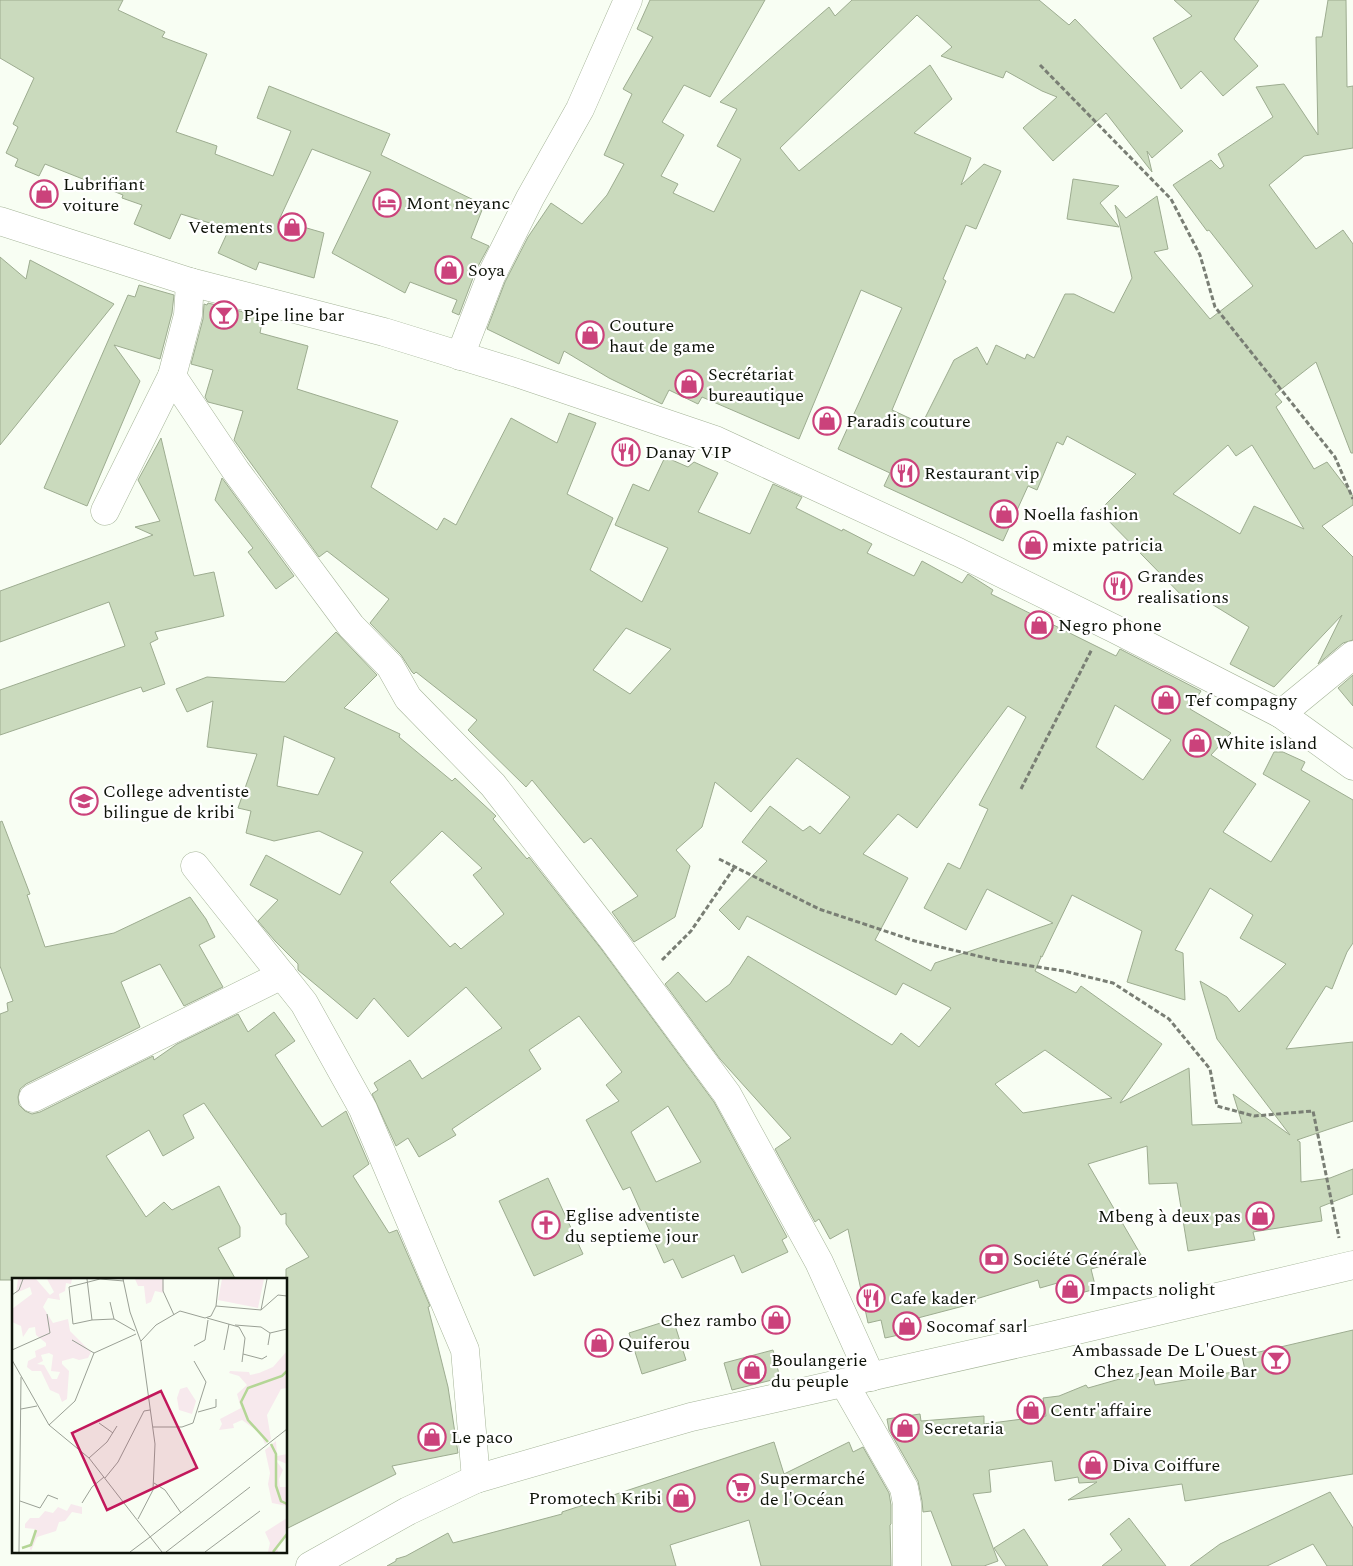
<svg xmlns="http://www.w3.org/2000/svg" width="1353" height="1566" font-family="Spectral,serif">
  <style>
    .building { fill: #cadabd; stroke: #9dac90; fill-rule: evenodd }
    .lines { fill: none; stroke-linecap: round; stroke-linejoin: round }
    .minor-casing { stroke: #a5b498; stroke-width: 29 }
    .tertiary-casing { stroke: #a5b498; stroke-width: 29 }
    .primary-casing { stroke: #a5b498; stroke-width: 29 }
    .path { stroke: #797e74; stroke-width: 3; stroke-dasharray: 5 2.5; stroke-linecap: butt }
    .minor { stroke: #fff; stroke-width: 28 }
    .tertiary { stroke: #fff; stroke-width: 28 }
    .primary { stroke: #fff; stroke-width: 28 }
    .labels { text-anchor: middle; stroke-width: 4.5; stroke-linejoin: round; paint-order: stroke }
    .poi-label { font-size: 18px; fill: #0e1309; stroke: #fff; text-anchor: start }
    .inset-river { fill: none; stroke: #b4d696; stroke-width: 2.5 }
    .inset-road { fill: none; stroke: #9aa095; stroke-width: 1 }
    .view { fill: #c2185b; fill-opacity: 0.15; stroke: #c2185b; stroke-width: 2.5 }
    .inset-edge { fill: none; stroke: #0e1309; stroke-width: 2.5 }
  </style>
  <rect width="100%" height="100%" fill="#f8fef3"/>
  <g class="building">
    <polygon points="0,0 123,0 118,10 165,32 162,37 207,54 176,132 217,146 215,154 273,176 291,131 257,118 269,86 390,134 381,155 484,205 471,238 489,246 476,270 459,315 452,312 457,300 410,282 405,293 332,253 371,172 312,149 279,220 324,233 314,278 259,262 256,270 218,253 229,229 181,214 170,239 134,224 142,205 122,198 123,195 45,164 39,176 15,166 18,159 6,153 18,127 13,124 34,78 0,58"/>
    <path d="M650,0h115l-55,97 -26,-12 -22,37 22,13 -23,41 17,8 -5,9 41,19 27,-53 -24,-13 20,-37 -17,-7 109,-95 6,9 17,-16h187l30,25 6,-6 108,112 -31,27 -5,-7 5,21 -46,-59 -53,48 -30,-33 34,-31 -15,-6 -36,-20 -3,7 -62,-22 11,-9 -35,-32 -137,133 19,23 131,-106 22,34 -38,34 57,25 -10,27 23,-21 17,7 -25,58 -10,-4 -23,54 3,2 -54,129 30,14 32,-64 23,-13 10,18 9,-20 29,14 2,-5 7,4 31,-64h9l40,19 18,-35 -17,-73 11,13 31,-22 11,53 -14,3 56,67 43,-33 -44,-56 -2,1 -34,-46 38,-25 9,9 4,-3 -6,-12 55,-37 -17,-30 28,-3 34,51 -2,-98h6l6,-37h18l1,87 6,-1v62l-49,8 -35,29 47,64 27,-19 10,14v209h-2l-35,-91 -41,32 7,8 -6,5 38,62 13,-7 26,34v9l-31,21 31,31v83l-10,3 -25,21 24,-49 -68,72 -44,-23 19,-37 -52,-32 -6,10 -92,-94 37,-37 -69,-38 -4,9 -6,-3 -20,48 -9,-4 -25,55 -119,-55 6,-13 -52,-24 64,-141 -41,-18 -62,149 -97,-42 -4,7 -29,-14 -7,14 -53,-26 -45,-27 -5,13 -72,-35 18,-47 23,-45 23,-34 31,21 25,-29 17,-31 -20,-9 28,-61 -9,-5 30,-52 -16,-8zM1228,445l8,11 16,-11 52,84 -50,-23 -14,28 -67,-40z"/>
    <polygon points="1174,0 1259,0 1234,39 1258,66 1223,96 1201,71 1181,89 1153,38 1192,16"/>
    <polygon points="1073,179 1119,186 1100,203 1119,227 1067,219"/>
    <polygon points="0,257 26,279 30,260 114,304 0,445"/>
    <polygon points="139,285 174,295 172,313 160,359 114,345 140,381 87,506 44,488 128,295 135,297"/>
    <path d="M208,303l55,14 -3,16 48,13 -11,43 101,32 -27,66 66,43 7,-12 12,7 55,-107 46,25 12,-30 27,10 -29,71 46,24 -23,52 52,32 26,-54 -53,-23 18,-41 16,7 16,-34 23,10 6,-5 24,11 -20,39 52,22 23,-50 29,13 -6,11 46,23 1,-2 29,15 -5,9 47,23 8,-15 40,22 6,-9 25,16 -2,4 125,62 4,-7 81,42 -11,18 41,24 -20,22 45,29 -33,48 48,30 39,-61 -47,-27 11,-22h9l22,10 -4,8 52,30v143l-6,9 -15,37 -6,-3 -40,63 67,-7v79l-56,19 3,2 1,40 29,-4 23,-9v25l-33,13 2,14 -69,11 2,8 -67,11 -11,-68 -28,1 -2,-38 -59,18 53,91 -50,14 5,20 -31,8 -4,-15 -21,6 -2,-8 -62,19 -1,4 -61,16 3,12 -32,7 -4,-18 -13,3 -20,-94 -18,10 -11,-20 -4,3 -40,-73 16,-11 -71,-79 -55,-75 13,-12 28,30 24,-18 18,-28 144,89 9,-12 18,14 32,-39 -48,-25 -7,12 -149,-79 -8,14 -20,-20 48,-49 -25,-19 28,-36 33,25 7,-5 10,8 30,-37 -53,-39 -46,54 -36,-30 -13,45 -26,23 14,16 -15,51 -41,25 -22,-30 26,-16 -47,-58 -7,5 -52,-63 -6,7 -58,-57 9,-10 -61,-48 -2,2 -2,-2 -11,-17 -31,-32 19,-24 -62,-48 -8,6 -85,-117 9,-29 -35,-9 -3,-5 8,-27 -22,-6 12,-45 1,-15 3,1zM626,628l45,21 -41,45 -37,-24zM1115,705l56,35 -28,40 -47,-33zM1008,706l18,11 -47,88 9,4 -28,60 -12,-6 -24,45 42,22 21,-41 66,34 -118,40 -4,8 -56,-31 33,-62 -45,-24 35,-40 19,14zM1210,888l43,27 -13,23 46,26 -47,48 -12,-15 -27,-16 17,58 73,96 -57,-41 9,29 -50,2 -3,-57 -69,35 42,-59 -81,-58 -5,7 -41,-22 6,-14 -1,-1 2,1 30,-62 70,36 -15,51 58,18 -2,-47 -8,-3zM1045,1050l67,48 -89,15 -28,-29z"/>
    <polygon points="161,438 194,576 214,572 224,616 155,632 158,639 150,643 165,684 143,692 141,687 0,735 0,690 125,646 109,602 0,642 0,591 153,535 135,527 160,521 138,480"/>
    <polygon points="222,478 294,576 276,589 248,552 253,548 215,500"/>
    <path d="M336,632l41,43 -33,33 56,26 -1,3 53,44 3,-3 41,38 -3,3 34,40 2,-2 73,93 112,152 73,135 -5,3 6,12 -46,21 -8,-18 -52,23 -9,-19 -9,4 -34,-76 -7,3 -37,-70 33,-19 -13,-16 16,-13 -43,-56 -50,34 12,19 -89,60 4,6 -37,22 -11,-19 -12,8 -24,-52 6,-4 -4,-7 36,-23 12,19 80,-51 -36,-41 -58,50 -34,-39 -17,21 -59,-49v-6l-23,-23 -17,-20 20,-21 -28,-15 16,-30 74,40 23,-43 -44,-21 -45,10 -28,-8 5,-22 -13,-3 19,-54 -50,-7 6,-46 -26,11 -11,-23 31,-12 78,5zM284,736l51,22 -17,37 -41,-9zM442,831l40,37 -9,7 31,39 -43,35 -6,-6 -5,4 -60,-65zM668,1106l33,56 -45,20 -25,-50z"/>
    <polygon points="1353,675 1353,706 1338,688"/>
    <polygon points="2,821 30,894 27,895 45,947 114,933 190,897 206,919 215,937 199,945 223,987 184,1006 160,964 121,982 140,1027 26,1084 20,1089 18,1097 19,1105 25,1111 32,1114 40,1112 153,1056 154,1060 177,1044 238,1014 248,1032 274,1012 295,1041 275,1055 322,1127 346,1111 369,1164 353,1176 389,1233 397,1230 430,1306 428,1307 448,1387 458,1453 392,1466 396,1474 286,1529 286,1269 309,1257 286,1224 286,1213 281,1215 204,1103 183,1115 194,1138 163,1156 149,1130 106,1156 146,1217 164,1202 172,1210 219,1186 240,1227 240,1237 218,1248 236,1280 0,1280 0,1014 8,1011 7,1003 13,1001 0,966 0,822"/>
    <polygon points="548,1178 583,1254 534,1276 499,1201"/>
    <polygon points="673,1319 686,1360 642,1374 629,1333"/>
    <polygon points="1353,1330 1353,1474 1185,1501 1182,1484 1068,1500 1097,1482 1079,1483 1078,1477 1055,1481 1052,1461 989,1470 991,1492 973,1494 998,1561 984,1566 952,1566 931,1511 923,1512 922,1501 918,1481 889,1430 887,1419 920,1414 921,1421 984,1416 984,1424 1046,1416 1043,1398 1059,1396 1086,1385 1088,1388 1151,1370 1155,1385 1245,1370 1242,1356"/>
    <polygon points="773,1350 780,1378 732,1390 724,1363"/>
    <polygon points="774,1442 784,1474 849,1442 853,1452 863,1447 889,1493 891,1505 891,1524 890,1525 891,1566 761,1566 749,1520 670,1545 676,1566 387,1566 396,1561 396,1559 406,1556 448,1533 453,1543 562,1514 562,1512"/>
    <polygon points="1330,1492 1353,1528 1353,1566 1327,1566 1313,1544 1267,1566 1190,1566 1220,1544"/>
    <polygon points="1129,1518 1166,1566 1102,1566 1122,1550 1110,1534"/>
    <polygon points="1024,1529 1048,1566 1006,1566 994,1548"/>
  </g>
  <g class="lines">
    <g class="minor-casing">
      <g id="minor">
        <polyline points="190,282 188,315 172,376 236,471 351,626 390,666 408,698 493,785 614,941 727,1094 819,1262 871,1377"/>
        <polyline points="460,356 491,276 530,198 580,109 628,0"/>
        <polyline points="105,511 172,376"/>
        <polyline points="1281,714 1353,655"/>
        <polyline points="195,866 304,1003 363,1109 465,1350 476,1479"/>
        <polyline points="33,1098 282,975"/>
        <polyline points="844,1383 904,1488 907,1504 907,1566"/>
      </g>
    </g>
    <g class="tertiary-casing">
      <polyline id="tertiary" points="0,221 190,282 384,332 517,373 715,440 958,552 1115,629 1281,714 1353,766"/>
    </g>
    <g class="primary-casing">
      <polyline id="primary" points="310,1566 408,1511 476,1479 691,1417 1047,1337 1353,1265"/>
    </g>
    <g class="path">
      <polyline points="1040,65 1171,199 1200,255 1215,307 1335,457 1353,499"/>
      <polyline points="1021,789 1092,649"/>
      <polyline points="719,859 819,909 915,941 999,961 1064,971 1113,983 1169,1019 1210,1069 1217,1106 1254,1116 1313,1111 1339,1238"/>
      <polyline points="662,960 691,931 734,868"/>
    </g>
    <use href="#minor" class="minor"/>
    <use href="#tertiary" class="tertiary"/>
    <use href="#primary" class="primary"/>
  </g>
  <defs>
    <g id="shop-ring" transform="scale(1.4375)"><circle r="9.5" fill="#fff" stroke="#cb427b" stroke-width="1.5"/><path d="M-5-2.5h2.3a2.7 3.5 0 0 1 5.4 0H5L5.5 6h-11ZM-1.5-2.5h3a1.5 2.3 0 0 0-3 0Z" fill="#cb427b"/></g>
    <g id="hotel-ring" transform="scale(1.4375)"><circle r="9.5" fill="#fff" stroke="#cb427b" stroke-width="1.5"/><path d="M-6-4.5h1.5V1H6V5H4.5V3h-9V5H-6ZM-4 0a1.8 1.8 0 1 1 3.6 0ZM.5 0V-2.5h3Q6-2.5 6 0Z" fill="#cb427b"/></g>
    <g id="bar-ring" transform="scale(1.4375)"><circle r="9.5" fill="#fff" stroke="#cb427b" stroke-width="1.5"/><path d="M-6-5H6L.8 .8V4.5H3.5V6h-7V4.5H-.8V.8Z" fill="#cb427b"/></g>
    <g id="restaurant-ring" transform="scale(1.4375)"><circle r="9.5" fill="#fff" stroke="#cb427b" stroke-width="1.5"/><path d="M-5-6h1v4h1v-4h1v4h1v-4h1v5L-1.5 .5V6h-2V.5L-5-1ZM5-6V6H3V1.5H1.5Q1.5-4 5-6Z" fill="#cb427b"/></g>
    <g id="school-ring" transform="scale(1.4375)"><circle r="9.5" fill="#fff" stroke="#cb427b" stroke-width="1.5"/><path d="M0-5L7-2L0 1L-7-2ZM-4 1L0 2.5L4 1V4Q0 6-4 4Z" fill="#cb427b"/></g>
    <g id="church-ring" transform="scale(1.4375)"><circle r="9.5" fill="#fff" stroke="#cb427b" stroke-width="1.5"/><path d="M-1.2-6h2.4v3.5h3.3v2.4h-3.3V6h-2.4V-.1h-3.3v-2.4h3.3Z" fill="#cb427b"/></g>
    <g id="bank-ring" transform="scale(1.4375)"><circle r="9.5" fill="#fff" stroke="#cb427b" stroke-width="1.5"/><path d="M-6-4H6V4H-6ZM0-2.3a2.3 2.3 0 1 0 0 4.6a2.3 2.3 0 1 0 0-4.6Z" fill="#cb427b"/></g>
    <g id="supermarket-ring" transform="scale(1.4375)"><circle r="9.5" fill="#fff" stroke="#cb427b" stroke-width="1.5"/><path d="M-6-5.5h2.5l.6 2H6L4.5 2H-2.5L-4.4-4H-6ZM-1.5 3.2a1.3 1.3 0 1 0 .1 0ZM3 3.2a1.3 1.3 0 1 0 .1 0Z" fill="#cb427b"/></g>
  </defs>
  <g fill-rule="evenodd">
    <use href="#shop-ring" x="44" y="194"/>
    <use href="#hotel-ring" x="387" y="203"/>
    <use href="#shop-ring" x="292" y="227"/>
    <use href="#shop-ring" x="449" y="270"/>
    <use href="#bar-ring" x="224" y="315"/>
    <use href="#shop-ring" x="590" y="335"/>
    <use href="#shop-ring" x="689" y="384"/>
    <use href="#shop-ring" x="827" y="421"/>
    <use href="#restaurant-ring" x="626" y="452"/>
    <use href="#restaurant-ring" x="905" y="473"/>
    <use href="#shop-ring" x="1004" y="514"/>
    <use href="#shop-ring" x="1033" y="545"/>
    <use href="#restaurant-ring" x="1118" y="586"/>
    <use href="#shop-ring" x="1039" y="625"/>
    <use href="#shop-ring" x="1166" y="700"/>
    <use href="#shop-ring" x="1197" y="743"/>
    <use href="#school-ring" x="84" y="801"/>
    <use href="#shop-ring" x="1260" y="1216"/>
    <use href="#church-ring" x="546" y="1225"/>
    <use href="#bank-ring" x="994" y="1259"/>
    <use href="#shop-ring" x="1070" y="1289"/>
    <use href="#restaurant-ring" x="871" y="1298"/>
    <use href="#shop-ring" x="776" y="1320"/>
    <use href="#shop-ring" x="907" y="1326"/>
    <use href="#shop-ring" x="599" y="1343"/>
    <use href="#bar-ring" x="1276" y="1360"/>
    <use href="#shop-ring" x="752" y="1370"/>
    <use href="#shop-ring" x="1031" y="1410"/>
    <use href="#shop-ring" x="905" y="1428"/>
    <use href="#shop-ring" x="432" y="1437"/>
    <use href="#shop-ring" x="1093" y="1465"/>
    <use href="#supermarket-ring" x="741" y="1488"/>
    <use href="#shop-ring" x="681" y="1498"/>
  </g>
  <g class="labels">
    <g class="poi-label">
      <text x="63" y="190">Lubrifiant<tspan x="63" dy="21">voiture</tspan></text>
      <text x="406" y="209">Mont neyanc</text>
      <text x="273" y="233" text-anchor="end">Vetements</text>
      <text x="468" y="276">Soya</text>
      <text x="243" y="321">Pipe line bar</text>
      <text x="609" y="331">Couture<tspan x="609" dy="21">haut de game</tspan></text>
      <text x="708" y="380">Secrétariat<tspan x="708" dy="21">bureautique</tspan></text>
      <text x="846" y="427">Paradis couture</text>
      <text x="645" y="458">Danay VIP</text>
      <text x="924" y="479">Restaurant vip</text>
      <text x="1023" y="520">Noella fashion</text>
      <text x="1052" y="551">mixte patricia</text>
      <text x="1137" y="582">Grandes<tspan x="1137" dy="21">realisations</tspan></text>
      <text x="1058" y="631">Negro phone</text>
      <text x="1185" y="706">Tef compagny</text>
      <text x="1216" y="749">White island</text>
      <text x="103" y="797">College adventiste<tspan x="103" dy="21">bilingue de kribi</tspan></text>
      <text x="565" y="1221">Eglise adventiste<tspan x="565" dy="21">du septieme jour</tspan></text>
      <text x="1241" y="1222" text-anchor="end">Mbeng à deux pas</text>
      <text x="1013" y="1265">Société Générale</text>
      <text x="1089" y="1295">Impacts nolight</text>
      <text x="890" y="1304">Cafe kader</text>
      <text x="757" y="1326" text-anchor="end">Chez rambo</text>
      <text x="926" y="1332">Socomaf sarl</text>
      <text x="618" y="1349">Quiferou</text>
      <text x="1257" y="1356" text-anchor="end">Ambassade De L'Ouest<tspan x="1257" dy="21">Chez Jean Moile Bar</tspan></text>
      <text x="771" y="1366">Boulangerie<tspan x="771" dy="21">du peuple</tspan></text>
      <text x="1050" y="1416">Centr'affaire</text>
      <text x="924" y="1434">Secretaria</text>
      <text x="451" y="1443">Le paco</text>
      <text x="1112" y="1471">Diva Coiffure</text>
      <text x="760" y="1484">Supermarché<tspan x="760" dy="21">de l'Océan</tspan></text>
      <text x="662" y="1504" text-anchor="end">Promotech Kribi</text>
    </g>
  </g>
  <g transform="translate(12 1278)">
    <rect width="275" height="275" fill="#f8fef3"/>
    <path d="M6,1h18l14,16 4,-3 -7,-13h25l-1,5 -5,-1 -1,8 -6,3 1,6 -12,-2 -5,9 10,16 15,-4 2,12 21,21 -3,6 -9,2 -6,-2 -11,3v3l7,7 -2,28 -5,3 -3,-8 -9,-4 -9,-19h-9l-5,-4 1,-6 8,-4 -1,-6 11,-5v-3l-10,-8 -1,-8 -6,1 -6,9 -2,-11 -9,-4v-13l20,-15 -2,-7 -14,6zM37,75l4,2 -2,16 9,1 -3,7h-5l-8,-14 -7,-1 6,-3 -2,-6zM123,1h28l1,14 -9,-2 -4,11 -5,2 -2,-18h-6zM210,1h42l-6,29 -40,-8zM275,73v37l-6,1 -14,26 4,24 -6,5 -5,-11 -18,-13 -9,4 1,4 -15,2 3,-6 -2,-5 21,-11 -4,-14 10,-9 -8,-9 -10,-3 1,-2 19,1 1,3 9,-2 14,-6zM175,109l9,14 -4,13 -13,-4 -2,-12 3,-9zM264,163l1,15 10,-2v10l-12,-5 8,11 -4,9 1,8h7v19l-15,-3 -4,-19 2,-11 -5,-23zM59,226l11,3v7l-10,-2 -7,9 -6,1 -3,9 -19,6 -6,14 -2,-5 6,-17 -10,-1v-4l5,-6h9l6,-7 8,2 5,-6 9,4zM275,240l-3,22 -7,7 1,5h-10l2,-9 -5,-11z" fill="#f7e9ed" fill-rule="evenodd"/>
    <path class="inset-river" d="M256,164l-20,-22 -7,-18 7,-14 34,-12 5,-5M259,166l5,10v32l5,15 6,3M10,270l9,-3 5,-15M261,274l14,-18"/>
    <path class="inset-road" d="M75,1l5,41 22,-1 21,12M111,1l7,33 11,30 14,102 -2,46 -15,29M151,1v12l11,24M0,17l7,-5 4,-11M98,24l4,17M204,28l45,4 6,-31M249,32l17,-15 9,1M195,40l32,9 6,11 -3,24M80,42l-19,4 -4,-37 31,-8 24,2M223,47l26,2 9,6 -2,12M258,55l17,-4M60,62l22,13M129,63l15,-16 24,-14 25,7 6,-2 5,-10 3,-27M182,68l11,-6 3,-20M0,72l38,-17 -3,-19M212,72l5,-26M231,76l19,5 5,-3M0,82l37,65 40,33 73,94M9,131l16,-3M186,134l18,-5v-8M87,145l14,10M37,147l26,-24 19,-48 42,-19M141,149h29l11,-4 13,-41 -12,-21M77,180l18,-16 10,-16M93,200l13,-16 26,-51 6,-1M142,205l11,7 16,23M8,223l20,7 8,-13 10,4M70,225l10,-16 12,-10M138,259l137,-108M7,274l2,-175M118,274l20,-15M154,274l84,-65M193,274l55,-41"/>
    <path class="view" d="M149,113l36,77 -90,42 -35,-77z"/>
    <rect width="275" height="275" class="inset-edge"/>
  </g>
</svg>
